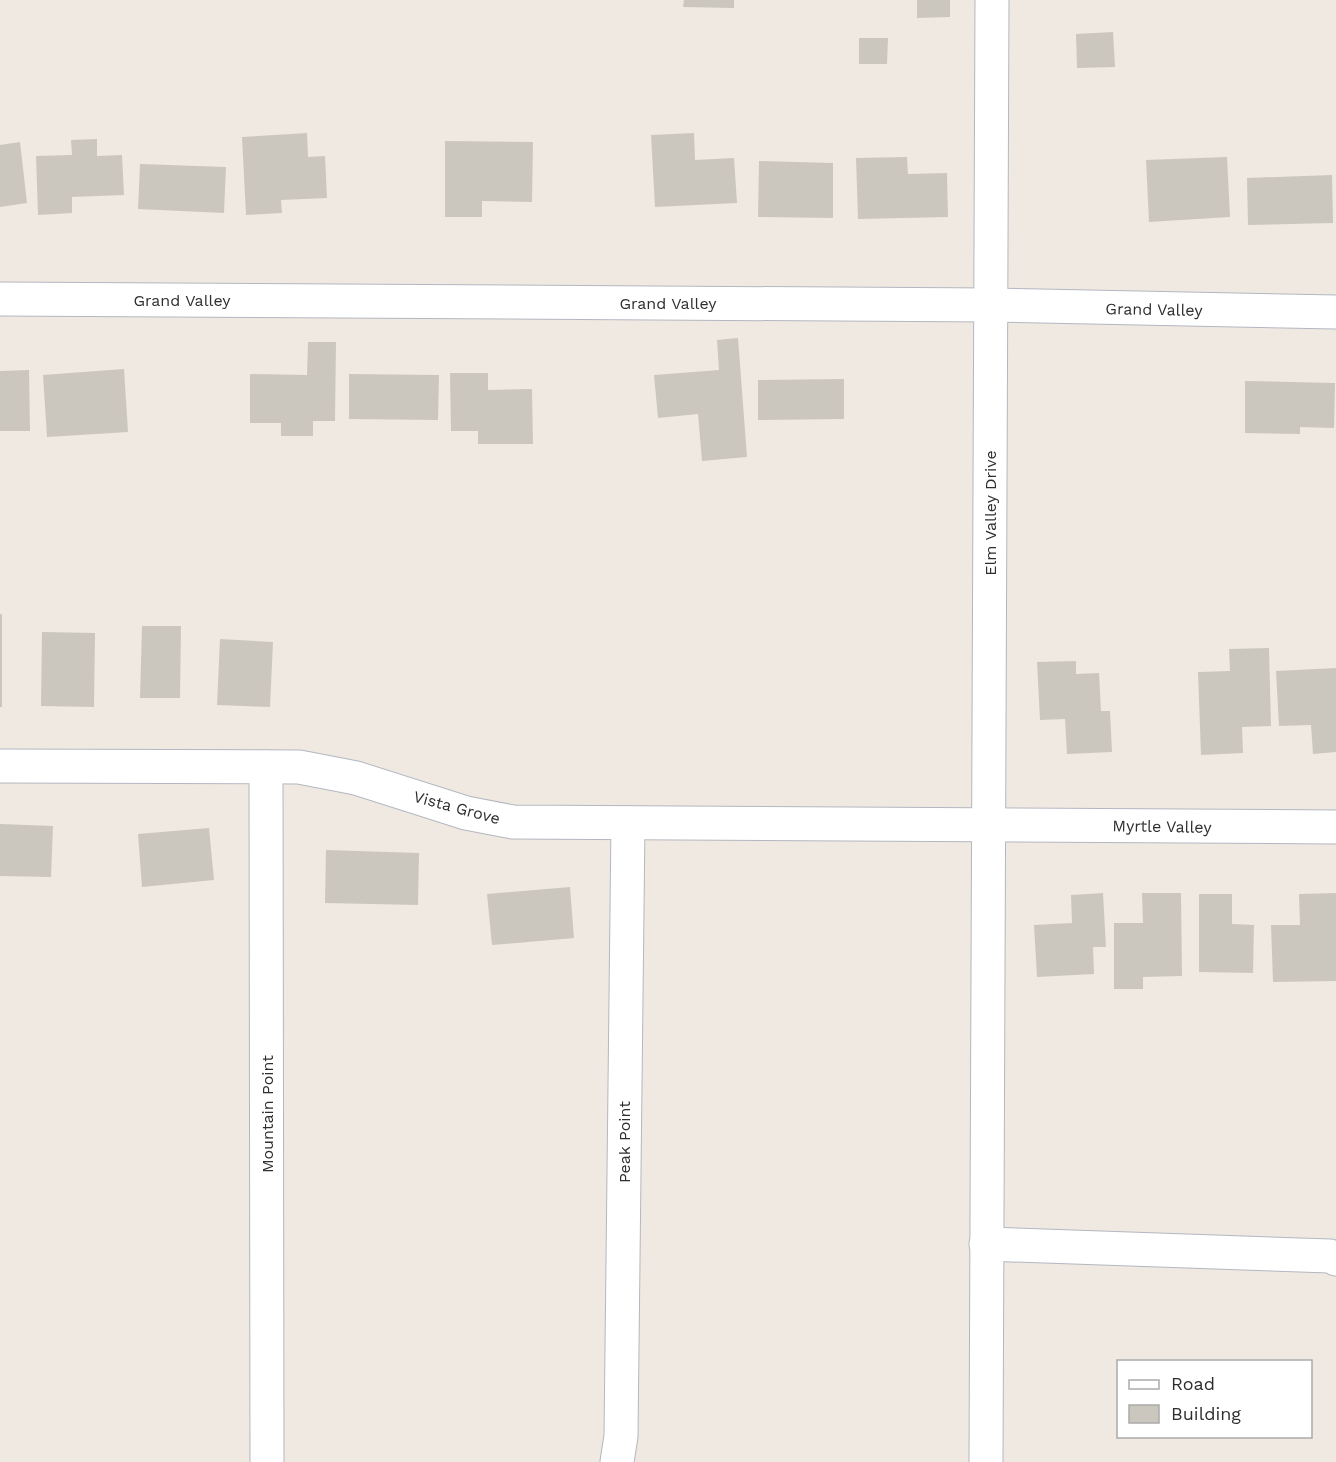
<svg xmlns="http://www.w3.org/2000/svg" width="1336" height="1462" font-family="'Work Sans',sans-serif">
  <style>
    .building { fill: #cbc7bf }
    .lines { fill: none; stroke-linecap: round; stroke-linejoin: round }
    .minor-casing { stroke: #b4b7c1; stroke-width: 35 }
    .minor { stroke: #fff; stroke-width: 33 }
    .labels { text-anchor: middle; stroke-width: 4.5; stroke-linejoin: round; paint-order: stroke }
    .street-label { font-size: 16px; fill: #2e2e2e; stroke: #fff }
  </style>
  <rect width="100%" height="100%" fill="#efe9e1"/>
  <g class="building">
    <polygon points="684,0 734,0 734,8 683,7"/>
    <polygon points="917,0 950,0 950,17 917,18"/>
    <polygon points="1113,32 1115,67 1077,68 1076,34"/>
    <polygon points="859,38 888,38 887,64 859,64"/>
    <polygon points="307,133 308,157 325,156 327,198 281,200 282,213 246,215 242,137"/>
    <polygon points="694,133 695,160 734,158 737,203 655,207 651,135"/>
    <polygon points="97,139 97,156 122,155 124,195 72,197 72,213 38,215 36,156 72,155 71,140"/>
    <polygon points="445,141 533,142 532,202 482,201 482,217 445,217"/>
    <polygon points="20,142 27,203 0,207 0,145"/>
    <polygon points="907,157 908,174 947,173 948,217 858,219 856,158"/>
    <polygon points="1227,157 1230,217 1149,222 1146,160"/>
    <polygon points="759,161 833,163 833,218 758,217"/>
    <polygon points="140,164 226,167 224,213 138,209"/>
    <polygon points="1332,175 1333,223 1248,225 1247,178"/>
    <polygon points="738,338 747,457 702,461 698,414 658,418 654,375 719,370 717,340"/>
    <polygon points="308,342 336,342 335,421 313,421 313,436 281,436 281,423 250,423 250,374 307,375"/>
    <polygon points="124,369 128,432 47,437 43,375"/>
    <polygon points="29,370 30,431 0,431 0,371"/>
    <polygon points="450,373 488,373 488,390 532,389 533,444 478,444 478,431 451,431"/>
    <polygon points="349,374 439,375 438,420 349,419"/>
    <polygon points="844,379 844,419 758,420 758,380"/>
    <polygon points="1245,381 1335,383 1334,428 1300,427 1300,434 1245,433"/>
    <rect x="0" y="614" width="2" height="93"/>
    <polygon points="142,626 181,626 180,698 140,698"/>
    <polygon points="42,632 95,633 94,707 41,706"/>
    <polygon points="220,639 273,642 270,707 217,705"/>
    <polygon points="1269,648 1271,726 1242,727 1243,753 1201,755 1198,672 1230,671 1229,649"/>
    <polygon points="1076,661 1076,674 1099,673 1101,711 1110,711 1112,752 1067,754 1065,719 1040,720 1037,662"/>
    <polygon points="1336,668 1336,752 1313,754 1311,725 1279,726 1276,671"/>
    <polygon points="0,824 53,826 51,877 0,876"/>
    <polygon points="209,828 214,880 142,887 138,834"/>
    <polygon points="326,850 419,853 418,905 325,903"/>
    <polygon points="570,887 574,938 492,945 487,894"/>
    <polygon points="1103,893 1106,947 1093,947 1094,974 1037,977 1034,925 1072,923 1071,895"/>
    <polygon points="1142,893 1181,893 1182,976 1143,977 1143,989 1114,989 1114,923 1143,923"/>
    <polygon points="1336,893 1336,981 1273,982 1271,925 1300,925 1299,894"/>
    <polygon points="1199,894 1232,894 1232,924 1254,925 1253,973 1199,972"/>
  </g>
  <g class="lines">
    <g class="minor-casing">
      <g id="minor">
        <polyline points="0,299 990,305 1336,312"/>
        <polyline points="0,766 299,767 356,778 466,813 513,822 1336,827"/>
        <polyline points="266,767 267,1462"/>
        <polyline points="986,1244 1330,1256 1336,1259"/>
        <polyline points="617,1462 621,1436 628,823"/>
        <polyline points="986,1462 992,0"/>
      </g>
    </g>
    <use href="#minor" class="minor"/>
  </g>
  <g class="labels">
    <g class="street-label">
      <text x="182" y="306">Grand Valley</text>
      <text x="668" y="309">Grand Valley</text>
      <text transform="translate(1154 309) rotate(1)" y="6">Grand Valley</text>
      <text transform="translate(990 513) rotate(-90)" y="6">Elm Valley Drive</text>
      <text transform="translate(457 807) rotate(15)" y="6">Vista Grove</text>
      <text transform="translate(1162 826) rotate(1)" y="6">Myrtle Valley</text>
      <text transform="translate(267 1114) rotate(-90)" y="6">Mountain Point</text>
      <text transform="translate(624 1142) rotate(-90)" y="6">Peak Point</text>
    </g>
  </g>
  <rect x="1117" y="1360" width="195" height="78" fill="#ffffff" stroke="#ababab" stroke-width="1.5"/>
  <rect x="1129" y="1380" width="30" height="9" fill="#ffffff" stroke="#ababab" stroke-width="1.5"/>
  <text x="1171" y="1390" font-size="18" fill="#2e2e2e">Road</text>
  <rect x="1129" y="1405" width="30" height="18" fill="#cbc7bf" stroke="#ababab" stroke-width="1.5"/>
  <text x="1171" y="1420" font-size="18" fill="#2e2e2e">Building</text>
</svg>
